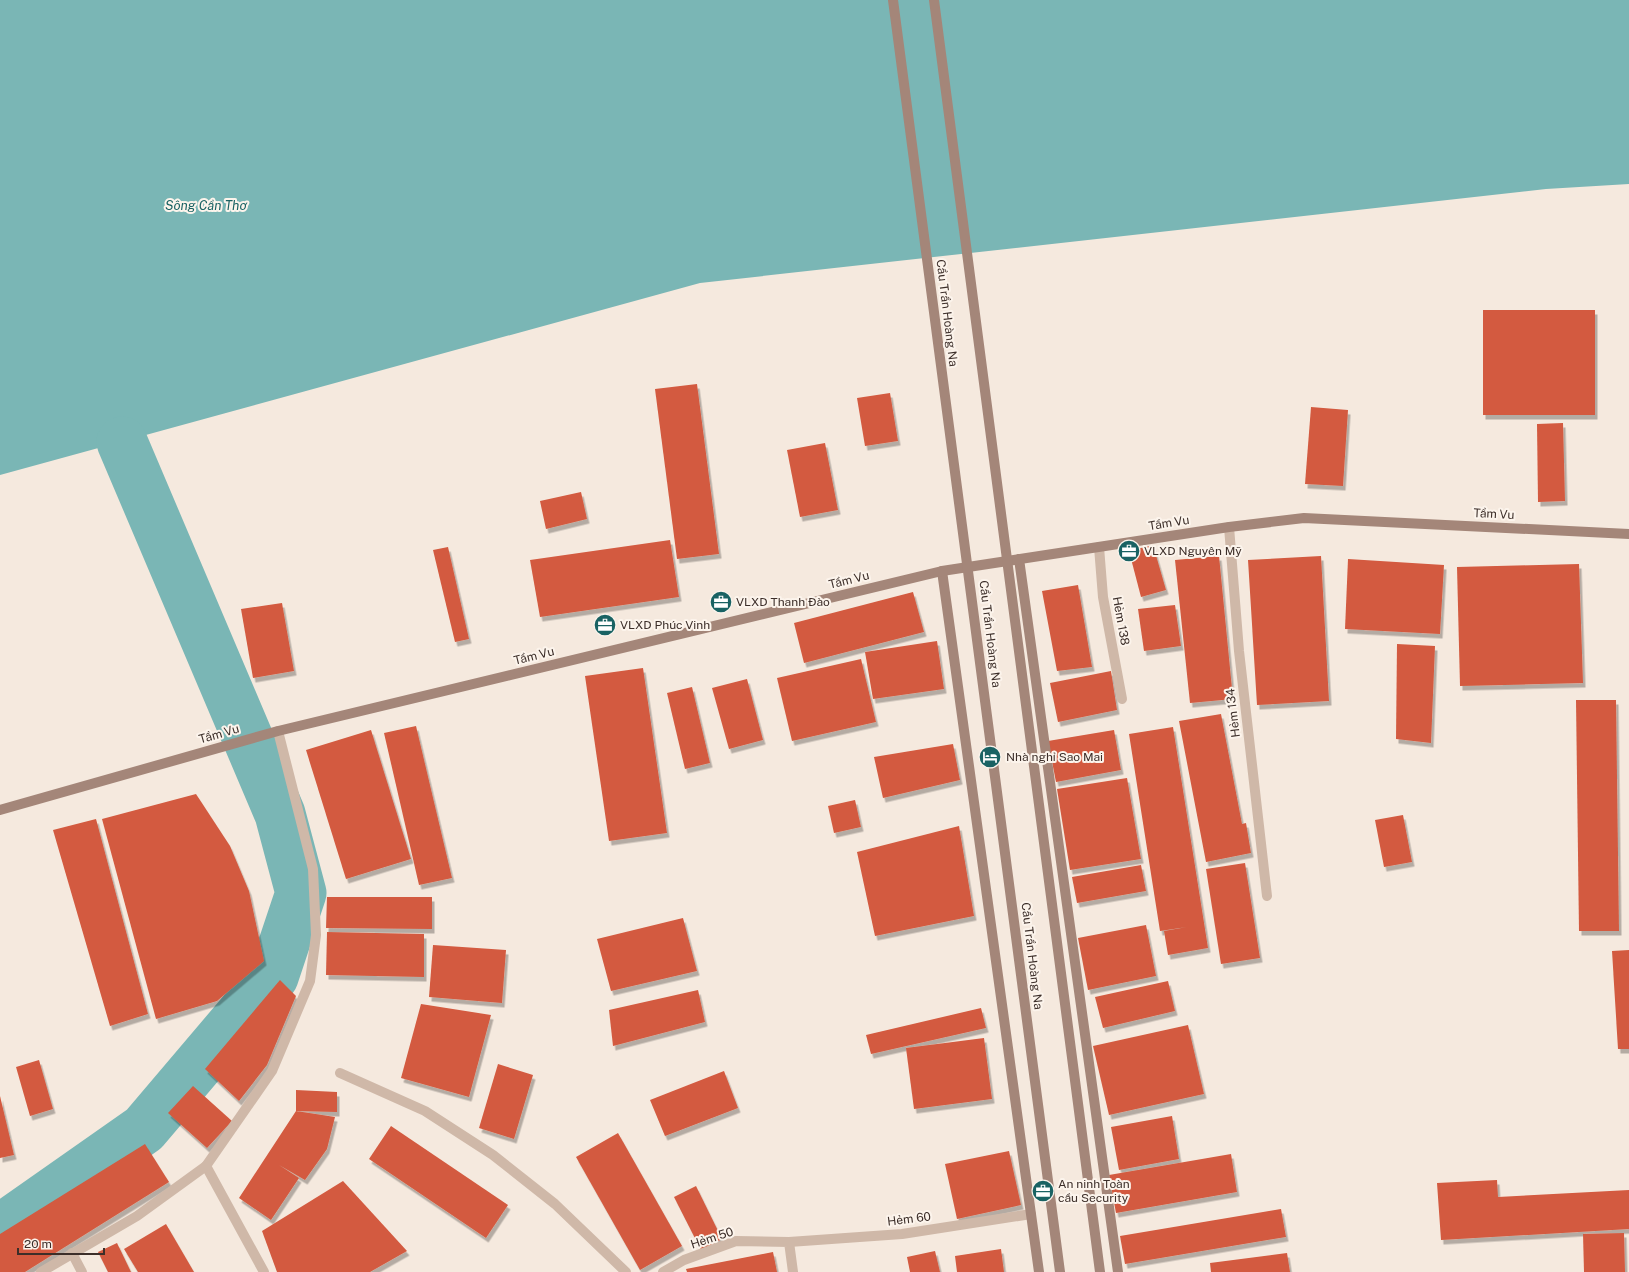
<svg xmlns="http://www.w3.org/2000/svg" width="1629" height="1272" font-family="'Public Sans',sans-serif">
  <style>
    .water { fill: #7ab6b5 }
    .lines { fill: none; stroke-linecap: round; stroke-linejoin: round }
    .river { stroke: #7ab6b5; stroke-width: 51 }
    .building { fill: #d35a3f; filter: url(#shadow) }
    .lane { stroke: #cfb8a8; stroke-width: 10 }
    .street { stroke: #cfb8a8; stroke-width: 10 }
    .secondary { stroke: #a48679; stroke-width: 10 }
    .secondary-bridge { stroke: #a48679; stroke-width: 10 }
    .labels { text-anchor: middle; stroke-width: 4; stroke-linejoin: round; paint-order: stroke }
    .street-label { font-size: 12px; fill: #3c2e29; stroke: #fcf4ec }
    .poi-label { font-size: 12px; fill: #3c2e29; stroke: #fcf4ec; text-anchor: start }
    .water-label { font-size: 13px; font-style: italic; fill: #196263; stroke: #fcf4ec }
  </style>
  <defs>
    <filter id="shadow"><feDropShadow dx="2.5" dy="4.5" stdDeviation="0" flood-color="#0004"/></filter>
  </defs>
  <rect width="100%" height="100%" fill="#f5e9de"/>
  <polygon class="water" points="0,0 1629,0 1629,184 1546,189 700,283 0,475"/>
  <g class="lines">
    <polyline class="river" points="0,1230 144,1129 273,977 301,893 280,814 122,442"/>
  </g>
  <g class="building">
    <rect x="1483" y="310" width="112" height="105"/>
    <polygon points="697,384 719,554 677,559 655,389"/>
    <polygon points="890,393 898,441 865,446 857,398"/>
    <polygon points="1311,407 1348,410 1343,486 1305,484"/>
    <polygon points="1563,423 1565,501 1538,502 1537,424"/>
    <polygon points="825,443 838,510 800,517 787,450"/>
    <polygon points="581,492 587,519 546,529 540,501"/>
    <polygon points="670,540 679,597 540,617 530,560"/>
    <polygon points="1153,545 1166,590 1141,597 1129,551"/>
    <polygon points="448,547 469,639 455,642 433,550"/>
    <polygon points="1219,556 1233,699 1190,703 1175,560"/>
    <polygon points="1321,556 1329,701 1257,705 1248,560"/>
    <polygon points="1348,559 1444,565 1440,634 1345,629"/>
    <polygon points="1579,564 1583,683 1460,686 1457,567"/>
    <polygon points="1078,585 1092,667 1057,671 1042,591"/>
    <polygon points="913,592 924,632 804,663 794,623"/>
    <polygon points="282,603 294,671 253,678 241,609"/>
    <polygon points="1175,605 1181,646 1144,651 1138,609"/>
    <polygon points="937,641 944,689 873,699 865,652"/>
    <polygon points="1397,644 1435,646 1431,743 1396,739"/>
    <polygon points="861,659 876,722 792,741 777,678"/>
    <polygon points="643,668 667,833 609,841 585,676"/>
    <polygon points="1111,671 1117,710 1058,722 1050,683"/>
    <polygon points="747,679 763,740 729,749 712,688"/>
    <polygon points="692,687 710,763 685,769 667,693"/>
    <polygon points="1576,700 1616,700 1619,931 1579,931"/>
    <polygon points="1221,714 1242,824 1246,823 1251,853 1206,862 1179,721"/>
    <polygon points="416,726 452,878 419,885 384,733"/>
    <polygon points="1173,727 1208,948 1168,955 1164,931 1187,927 1160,931 1129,734"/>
    <polygon points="371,730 411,859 346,879 306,750"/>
    <polygon points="1114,730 1121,770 1056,782 1048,741"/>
    <polygon points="953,744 960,780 883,798 874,757"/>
    <polygon points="1127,778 1141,859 1070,870 1057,789"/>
    <polygon points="196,794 230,846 249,891 264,961 217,1001 156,1019 102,819"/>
    <polygon points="855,800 861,827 834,833 828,806"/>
    <polygon points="1403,815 1412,862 1384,867 1375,820"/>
    <polygon points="96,819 148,1014 110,1026 53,830"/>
    <polygon points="959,826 974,916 875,936 857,852"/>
    <polygon points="1245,863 1260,958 1221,964 1206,869"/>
    <polygon points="1141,865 1146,891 1077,903 1072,877"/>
    <polygon points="327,897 432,897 432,929 326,928"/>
    <polygon points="683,918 697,971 611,991 597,939"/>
    <polygon points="1146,925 1156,976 1088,990 1078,938"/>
    <polygon points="327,932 424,934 424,977 326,975"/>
    <polygon points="433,945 506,950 502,1003 429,997"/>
    <polygon points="1629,950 1629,1049 1618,1049 1612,951"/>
    <polygon points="280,980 296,996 267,1065 239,1101 205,1069"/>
    <polygon points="1168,981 1175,1011 1103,1028 1095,997"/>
    <polygon points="698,990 705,1022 613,1046 609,1010"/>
    <polygon points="421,1004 491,1015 469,1097 401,1078"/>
    <polygon points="981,1008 986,1028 871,1054 866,1035"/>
    <polygon points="1188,1025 1204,1094 1109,1115 1093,1046"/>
    <polygon points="984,1038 992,1099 914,1109 906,1048"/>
    <polygon points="39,1060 53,1109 30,1116 16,1067"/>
    <polygon points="498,1064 533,1075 514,1139 479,1128"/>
    <polygon points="724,1071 738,1108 665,1136 650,1100"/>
    <polygon points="193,1086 232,1121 207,1148 168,1113"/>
    <polygon points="296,1090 337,1092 337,1112 296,1111"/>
    <polygon points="0,1096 14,1155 0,1158"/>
    <polygon points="296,1111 335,1117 327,1149 305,1180 279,1165 299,1178 271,1220 239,1198"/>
    <polygon points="1172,1116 1179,1159 1119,1170 1111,1127"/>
    <polygon points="391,1126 508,1205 486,1238 369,1159"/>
    <polygon points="618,1133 682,1246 640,1270 576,1157"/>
    <polygon points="145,1144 169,1182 25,1272 0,1272 0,1234"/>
    <polygon points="1009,1151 1021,1205 957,1219 945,1164"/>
    <polygon points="1231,1154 1237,1192 1116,1213 1109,1175"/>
    <polygon points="1497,1180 1498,1197 1629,1190 1629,1229 1441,1240 1437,1183"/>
    <polygon points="343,1181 407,1251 370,1272 277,1272 262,1231"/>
    <polygon points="696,1186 722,1239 701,1250 674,1197"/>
    <polygon points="1281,1209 1286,1237 1125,1264 1120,1236"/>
    <polygon points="166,1224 194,1272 138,1272 124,1249"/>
    <polygon points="1624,1233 1625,1272 1584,1272 1583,1234"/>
    <polygon points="117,1243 131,1272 108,1272 98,1252"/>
    <polygon points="1001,1249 1004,1272 957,1272 955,1256"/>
    <polygon points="935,1251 940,1272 910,1272 907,1257"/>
    <polygon points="773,1252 777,1272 687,1272 686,1269"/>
    <polygon points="1287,1253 1290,1272 1211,1272 1210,1263"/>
  </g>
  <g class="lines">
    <polyline class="lane" points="1099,547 1103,597 1122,699"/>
    <g class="street">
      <polyline points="1229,527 1239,651 1267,896"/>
      <polyline points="340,1073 425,1111 493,1155 555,1204 626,1272"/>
      <polyline points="206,1166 264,1272"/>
      <polyline points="789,1242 902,1234 1031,1214"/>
      <polyline points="72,1253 82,1272"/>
      <polyline points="41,1272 137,1216 206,1166 272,1071 310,981 316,935 313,869 278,731"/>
      <polyline points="663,1272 684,1260 736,1241 789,1242 793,1272"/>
    </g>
    <g class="secondary">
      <polyline points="1019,559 1118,1272"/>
      <polyline points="942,571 1039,1272"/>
      <polyline points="0,810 278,731 942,571 1229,527 1304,518 1629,534"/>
    </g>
    <g class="secondary-bridge">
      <polyline points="893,0 1060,1272"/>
      <polyline points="934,0 1100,1272"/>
    </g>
  </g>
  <defs>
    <g id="office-disc" transform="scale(1.15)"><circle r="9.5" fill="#196263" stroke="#fcf4ec"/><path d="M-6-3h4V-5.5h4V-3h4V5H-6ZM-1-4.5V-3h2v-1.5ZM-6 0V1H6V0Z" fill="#fff"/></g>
    <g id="hotel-disc" transform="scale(1.15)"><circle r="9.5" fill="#196263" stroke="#fcf4ec"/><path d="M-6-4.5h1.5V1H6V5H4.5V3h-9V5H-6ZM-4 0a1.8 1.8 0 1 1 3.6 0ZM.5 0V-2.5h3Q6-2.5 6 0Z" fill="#fff"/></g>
  </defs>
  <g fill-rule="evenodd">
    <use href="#office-disc" x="1129" y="551"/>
    <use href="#office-disc" x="721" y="602"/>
    <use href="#office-disc" x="605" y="625"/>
    <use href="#hotel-disc" x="990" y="757"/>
    <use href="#office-disc" x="1043" y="1191"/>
  </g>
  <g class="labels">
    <g class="street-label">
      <text transform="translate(947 313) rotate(83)" y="4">Cầu Trần Hoàng Na</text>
      <text transform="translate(1494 514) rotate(3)" y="4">Tầm Vu</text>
      <text transform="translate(1169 523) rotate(-9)" y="4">Tầm Vu</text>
      <text transform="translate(849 580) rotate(-14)" y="4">Tầm Vu</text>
      <text transform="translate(1121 621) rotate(80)" y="4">Hẻm 138</text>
      <text transform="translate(990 634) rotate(83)" y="4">Cầu Trần Hoàng Na</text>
      <text transform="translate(534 656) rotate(-14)" y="4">Tầm Vu</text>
      <text transform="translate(1233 713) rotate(-97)" y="4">Hẻm 134</text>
      <text transform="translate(219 734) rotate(-16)" y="4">Tầm Vu</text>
      <text transform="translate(1032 956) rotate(83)" y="4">Cầu Trần Hoàng Na</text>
      <text transform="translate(909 1219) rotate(-7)" y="4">Hẻm 60</text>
      <text transform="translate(712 1238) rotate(-18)" y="4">Hẻm 50</text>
    </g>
    <g class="poi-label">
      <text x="1144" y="555">VLXD Nguyên Mỹ</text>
      <text x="736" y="606">VLXD Thanh Đào</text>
      <text x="620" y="629">VLXD Phúc Vinh</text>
      <text x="1006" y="761">Nhà nghỉ Sao Mai</text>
      <text x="1058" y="1188">An ninh Toàn<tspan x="1058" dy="14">cầu Security</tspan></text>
    </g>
    <g class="water-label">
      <text x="206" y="210">Sông Cần Thơ</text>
    </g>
  </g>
  <path d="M18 1248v6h86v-6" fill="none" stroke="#3c2e29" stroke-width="2"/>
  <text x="24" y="1248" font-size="12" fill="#3c2e29" stroke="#fcf4ec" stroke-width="3" paint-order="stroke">20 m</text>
</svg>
